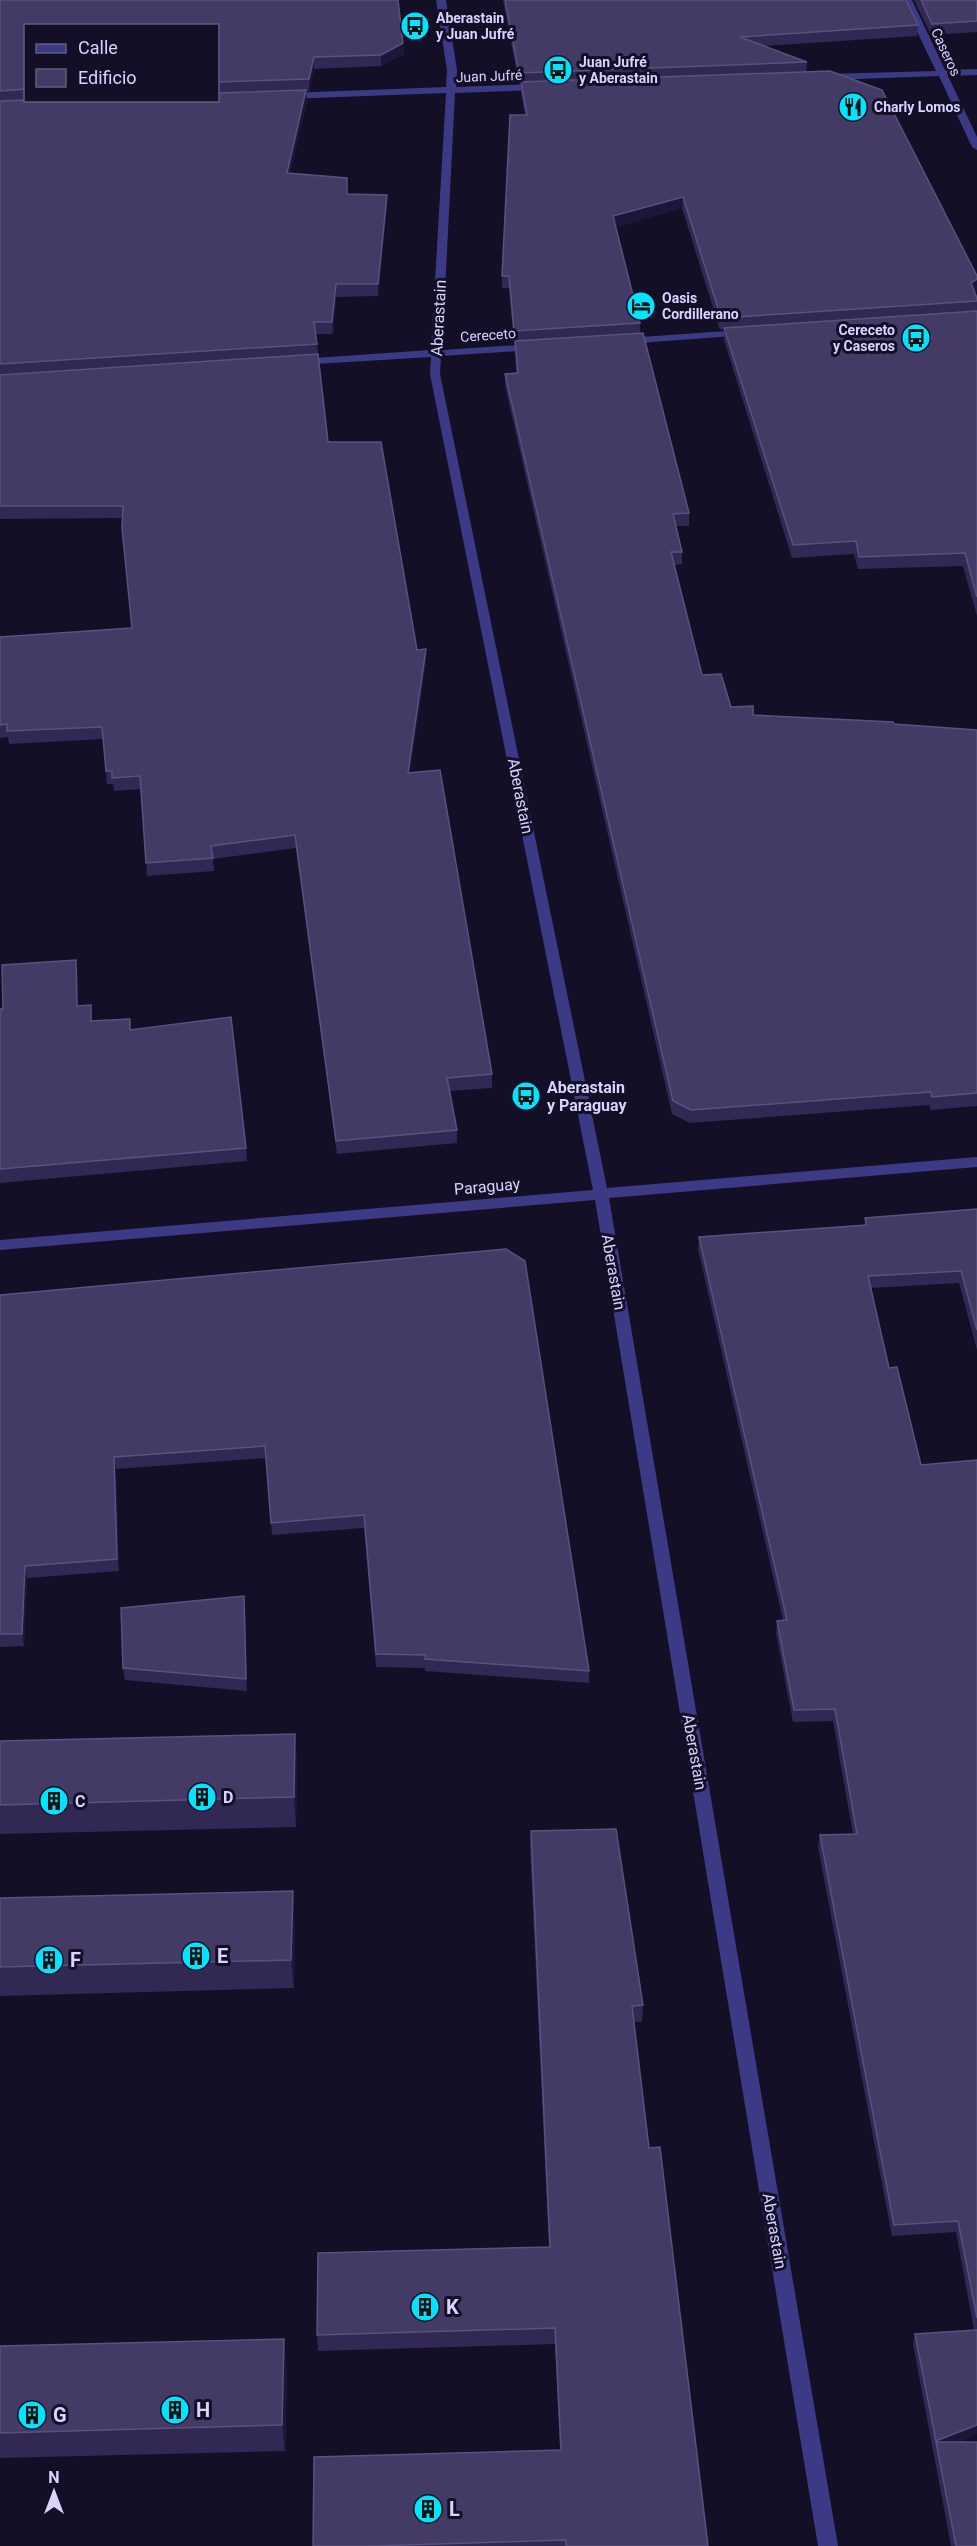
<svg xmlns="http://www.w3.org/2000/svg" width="977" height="2546" font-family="Roboto,sans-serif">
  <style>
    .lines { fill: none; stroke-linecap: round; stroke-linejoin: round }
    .minor { fill: #3d3a85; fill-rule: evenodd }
    .wall { fill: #312854; fill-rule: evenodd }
    .shaded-wall { fill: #1d163a }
    .building { fill: #433a66; stroke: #5a527e; stroke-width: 1.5 }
    .labels { text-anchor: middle; stroke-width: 6; stroke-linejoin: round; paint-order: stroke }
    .far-poi-label { font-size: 14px; font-weight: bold; fill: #d9d4ff; stroke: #130f26; text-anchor: start }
    .far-street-label { font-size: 14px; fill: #d9d4ff; stroke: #130f26 }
    .street-label { font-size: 16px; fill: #d9d4ff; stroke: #130f26 }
    .poi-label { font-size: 16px; font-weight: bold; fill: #d9d4ff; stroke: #130f26; text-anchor: start }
    .near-poi-label { font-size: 20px; font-weight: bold; fill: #d9d4ff; stroke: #130f26; text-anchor: start }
  </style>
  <rect width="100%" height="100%" fill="#130f26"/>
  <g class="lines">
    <g class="minor">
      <polygon points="436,0 446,0 457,70 456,87 539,84 544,87 539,90 455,93 442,350 533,344 538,347 533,350 441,356 440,374 607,1188 977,1157 977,1167 609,1198 838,2546 818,2546 595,1200 0,1250 0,1240 593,1190 430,374 431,357 299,365 294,362 299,359 431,350 446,93 287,99 282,96 287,93 446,87 447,70"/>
      <polygon points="902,0 912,0 945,70 977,69 977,75 948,76 977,137 977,150 972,147 939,76 827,80 822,77 827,74 936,71"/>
      <polygon points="742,330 747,333 746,335 626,344 621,341 626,338"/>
    </g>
  </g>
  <g class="wall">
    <path d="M0,0l403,43 1,11 -23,12 -67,3 -5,22h-3l1,10 -17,72 58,21 39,1v12l-9,89 -42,1 -3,37h-17l12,108 89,208 9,12 -16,110 82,302v14l-42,3 7,39v13l-120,11 -41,-306 -83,11 1,12 -67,5 -6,-87 -27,2 -1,-7h-6l-4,-45 -94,5 -1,-7 -8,1v-101l132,-9 -9,-110 -123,1zM26,26h192v74h-192z"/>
    <polygon points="503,0 906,0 918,25 917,36 764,46 807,62 806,72 977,290 974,292 977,298 977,616 963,566 858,569 854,554 792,558 724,340 724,329 720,330 682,208 616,227 640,323 640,333 689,513 689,526 676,526 682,552 682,564 674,565 702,675 731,707 753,715 977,730 977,1106 931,1110 929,1105 690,1123 672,1114 505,386 505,374 516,373 515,343 514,343 509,288 502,288 502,276 525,115 521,93 521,83 519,84"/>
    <polygon points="914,0 977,0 977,32 931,35"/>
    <polygon points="78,973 78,1006 92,1021 131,1030 246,1148 247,1161 0,1183 0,1009 3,1009"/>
    <polygon points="977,1209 977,1350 959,1283 871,1288 889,1368 921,1465 977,1460 977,2434 958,2442 977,2546 951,2546 913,2344 915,2334 974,2330 956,2232 892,2236 818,1847 820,1835 853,1834 833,1721 793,1722 776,1633 777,1621 783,1620 698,1249 699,1237 864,1226 865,1218"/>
    <polygon points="506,1249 589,1671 589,1683 425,1671 425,1668 376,1667 364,1528 272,1535 266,1458 116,1469 119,1571 27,1578 24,1646 0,1647 0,1295"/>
    <polygon points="245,1608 247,1691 125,1680 123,1668"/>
    <polygon points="295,1734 297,1764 296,1827 0,1834 0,1741"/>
    <polygon points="531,1831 643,2005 642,2022 634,2022 649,2148 708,2546 313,2546 560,2450 555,2344 318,2351 317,2335 549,2247 530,1848"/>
    <polygon points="0,1898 295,1920 294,1988 0,1996"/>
    <polygon points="0,2346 287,2365 285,2451 0,2458"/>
  </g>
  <g class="shaded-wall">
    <polygon points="403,43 404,54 381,66 381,55"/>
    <polygon points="314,57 314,69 309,91 309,79"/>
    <polygon points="306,90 307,101 287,185 287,173"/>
    <polygon points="387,195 387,207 378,296 378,284"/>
    <polygon points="683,197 682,208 613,228 613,216"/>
    <polygon points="977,279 977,290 969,295 971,283"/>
    <polygon points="336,284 336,297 333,334 332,322"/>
    <polygon points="426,649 426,662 408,786 408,773"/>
    <polygon points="76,960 78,973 79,1020 77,1006"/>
    <polygon points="114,1457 116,1469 119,1571 117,1559"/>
    <polygon points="25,1566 27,1578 24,1646 22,1634"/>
    <polygon points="244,1596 245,1608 247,1691 246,1679"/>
    <polygon points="295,1734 297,1764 296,1827 294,1797"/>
    <polygon points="293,1891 295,1920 294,1988 291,1960"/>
    <polygon points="284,2339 287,2365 285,2451 282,2425"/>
    <polygon points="977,2425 977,2434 937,2450 936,2442 933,2451 936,2441"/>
  </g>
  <g class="building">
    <polygon points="0,0 398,0 403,43 381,55 314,57 309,79 218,82 218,26 26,26 26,89 0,91"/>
    <polygon points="505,0 906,0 918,25 740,37 807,62 519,73"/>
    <polygon points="921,0 977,0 977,21 932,24"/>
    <polygon points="830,71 882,90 977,276 977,279 971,283 977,298 977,301 721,318 683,197 613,216 640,323 514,331 509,276 502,276 510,115 527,115 521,82"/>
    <polygon points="306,90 287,173 347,178 347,194 387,195 378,284 336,284 332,322 314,322 317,344 0,364 0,101 26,100 218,100 218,93"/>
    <polygon points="977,311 977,597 965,553 859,557 856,541 793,545 724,328"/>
    <polygon points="643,333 689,513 673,514 682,552 671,552 702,675 721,674 731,707 753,706 753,715 893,722 894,724 977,730 977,1093 932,1097 931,1092 691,1110 673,1101 505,374 518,373 515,341"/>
    <polygon points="318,354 328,442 381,442 417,650 426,649 408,773 440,770 492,1074 447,1078 457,1130 336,1141 295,835 211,846 213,858 146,863 140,776 112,778 112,771 106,771 102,727 7,731 7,724 0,725 0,637 132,628 122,528 123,506 0,506 0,375"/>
    <polygon points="76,960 77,1006 91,1005 91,1021 130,1019 130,1030 231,1017 246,1148 0,1169 0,1009 3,1009 2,965"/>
    <polygon points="977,1209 977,1330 961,1271 868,1276 889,1368 897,1367 921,1465 977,1460 977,2318 958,2221 894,2225 820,1835 857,1834 835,1709 794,1710 777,1621 787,1620 699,1237 867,1225 865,1218"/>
    <polygon points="506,1249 525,1261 589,1671 425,1659 425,1655 376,1654 364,1515 271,1523 265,1446 114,1457 117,1559 25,1566 22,1634 0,1634 0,1295"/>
    <polygon points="244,1596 246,1679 123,1668 121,1608"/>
    <polygon points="295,1734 294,1797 0,1805 0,1741"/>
    <polygon points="616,1829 643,2005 632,2006 649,2148 660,2147 708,2546 566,2546 566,2540 373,2546 313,2546 314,2457 561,2450 555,2328 317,2335 318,2253 550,2247 531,1831"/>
    <polygon points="293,1891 291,1960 0,1967 0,1898"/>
    <polygon points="977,2330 977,2425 936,2441 915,2334"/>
    <polygon points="284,2339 282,2425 0,2433 0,2346"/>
    <polygon points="936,2442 977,2442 977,2546 956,2546"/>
  </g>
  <defs>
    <g id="bus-disc" transform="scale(1.5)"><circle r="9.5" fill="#00e5ff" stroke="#130f26"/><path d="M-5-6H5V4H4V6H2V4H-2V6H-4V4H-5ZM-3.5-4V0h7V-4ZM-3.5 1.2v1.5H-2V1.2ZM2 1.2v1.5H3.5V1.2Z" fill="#111"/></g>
    <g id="restaurant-disc" transform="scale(1.5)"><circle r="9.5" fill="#00e5ff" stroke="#130f26"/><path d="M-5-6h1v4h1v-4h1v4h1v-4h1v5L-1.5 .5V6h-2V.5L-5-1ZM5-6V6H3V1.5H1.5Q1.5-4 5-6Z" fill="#111"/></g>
    <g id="hotel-disc" transform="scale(1.5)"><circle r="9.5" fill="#00e5ff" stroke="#130f26"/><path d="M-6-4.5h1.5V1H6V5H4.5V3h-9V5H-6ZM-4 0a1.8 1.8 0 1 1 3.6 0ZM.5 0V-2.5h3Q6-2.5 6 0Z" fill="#111"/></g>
    <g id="building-disc" transform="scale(1.5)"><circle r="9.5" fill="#00e5ff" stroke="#130f26"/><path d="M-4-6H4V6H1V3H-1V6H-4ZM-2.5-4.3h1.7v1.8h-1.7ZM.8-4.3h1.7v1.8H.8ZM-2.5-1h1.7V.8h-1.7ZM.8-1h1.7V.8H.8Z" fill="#111"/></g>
  </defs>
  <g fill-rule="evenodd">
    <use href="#bus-disc" x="415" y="26"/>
    <use href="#bus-disc" x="558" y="70"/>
    <use href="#restaurant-disc" x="853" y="107"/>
    <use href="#hotel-disc" x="641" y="306"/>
    <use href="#bus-disc" x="916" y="338"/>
    <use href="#bus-disc" x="526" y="1096"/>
    <use href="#building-disc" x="202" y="1797"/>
    <use href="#building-disc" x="54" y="1801"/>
    <use href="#building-disc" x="196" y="1956"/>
    <use href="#building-disc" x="49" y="1960"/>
    <use href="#building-disc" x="425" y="2307"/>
    <use href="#building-disc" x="175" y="2410"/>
    <use href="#building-disc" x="32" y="2415"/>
    <use href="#building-disc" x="428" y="2509"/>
  </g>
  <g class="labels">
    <g class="far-poi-label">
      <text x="436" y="23">Aberastain<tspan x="436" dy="16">y Juan Jufré</tspan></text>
      <text x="579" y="67">Juan Jufré<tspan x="579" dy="16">y Aberastain</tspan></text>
      <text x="874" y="112">Charly Lomos</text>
      <text x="662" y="303">Oasis<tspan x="662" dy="16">Cordillerano</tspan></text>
      <text x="895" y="335" text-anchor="end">Cereceto<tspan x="895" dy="16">y Caseros</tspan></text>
    </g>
    <g class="far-street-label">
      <text transform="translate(946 52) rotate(65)" y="5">Caseros</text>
      <text transform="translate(489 76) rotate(-2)" y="5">Juan Jufré</text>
      <text transform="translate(488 335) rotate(-4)" y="5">Cereceto</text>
    </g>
    <g class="street-label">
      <text transform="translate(438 318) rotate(-87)" y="6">Aberastain</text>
      <text transform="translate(521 796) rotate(79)" y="6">Aberastain</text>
      <text transform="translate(487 1186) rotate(-5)" y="6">Paraguay</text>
      <text transform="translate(614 1272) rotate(80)" y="6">Aberastain</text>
      <text transform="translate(695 1752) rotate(80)" y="6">Aberastain</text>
      <text transform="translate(775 2231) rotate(80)" y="6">Aberastain</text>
    </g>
    <g class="poi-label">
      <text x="547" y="1093">Aberastain<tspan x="547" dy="18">y Paraguay</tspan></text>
      <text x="223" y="1803">D</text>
      <text x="75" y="1807">C</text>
    </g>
    <g class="near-poi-label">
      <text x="217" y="1963">E</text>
      <text x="70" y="1967">F</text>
      <text x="446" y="2314">K</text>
      <text x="196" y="2417">H</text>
      <text x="53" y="2422">G</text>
      <text x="449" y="2516">L</text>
    </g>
  </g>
  <rect x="24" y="24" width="195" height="78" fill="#130f26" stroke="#625e7d" stroke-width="1.5"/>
  <rect x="36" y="44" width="30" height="9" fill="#3d3a85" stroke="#625e7d" stroke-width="1.5"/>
  <text x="78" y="54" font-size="18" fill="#d9d4ff">Calle</text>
  <rect x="36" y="69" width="30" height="18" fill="#433a66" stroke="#625e7d" stroke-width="1.5"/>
  <text x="78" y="84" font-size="18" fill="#d9d4ff">Edificio</text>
  <g transform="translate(54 2492)" stroke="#130f26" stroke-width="4.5" paint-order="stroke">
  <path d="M0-4.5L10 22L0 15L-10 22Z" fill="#d9d4ff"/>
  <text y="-9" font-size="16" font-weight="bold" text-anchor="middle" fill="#d9d4ff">N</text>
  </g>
</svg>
